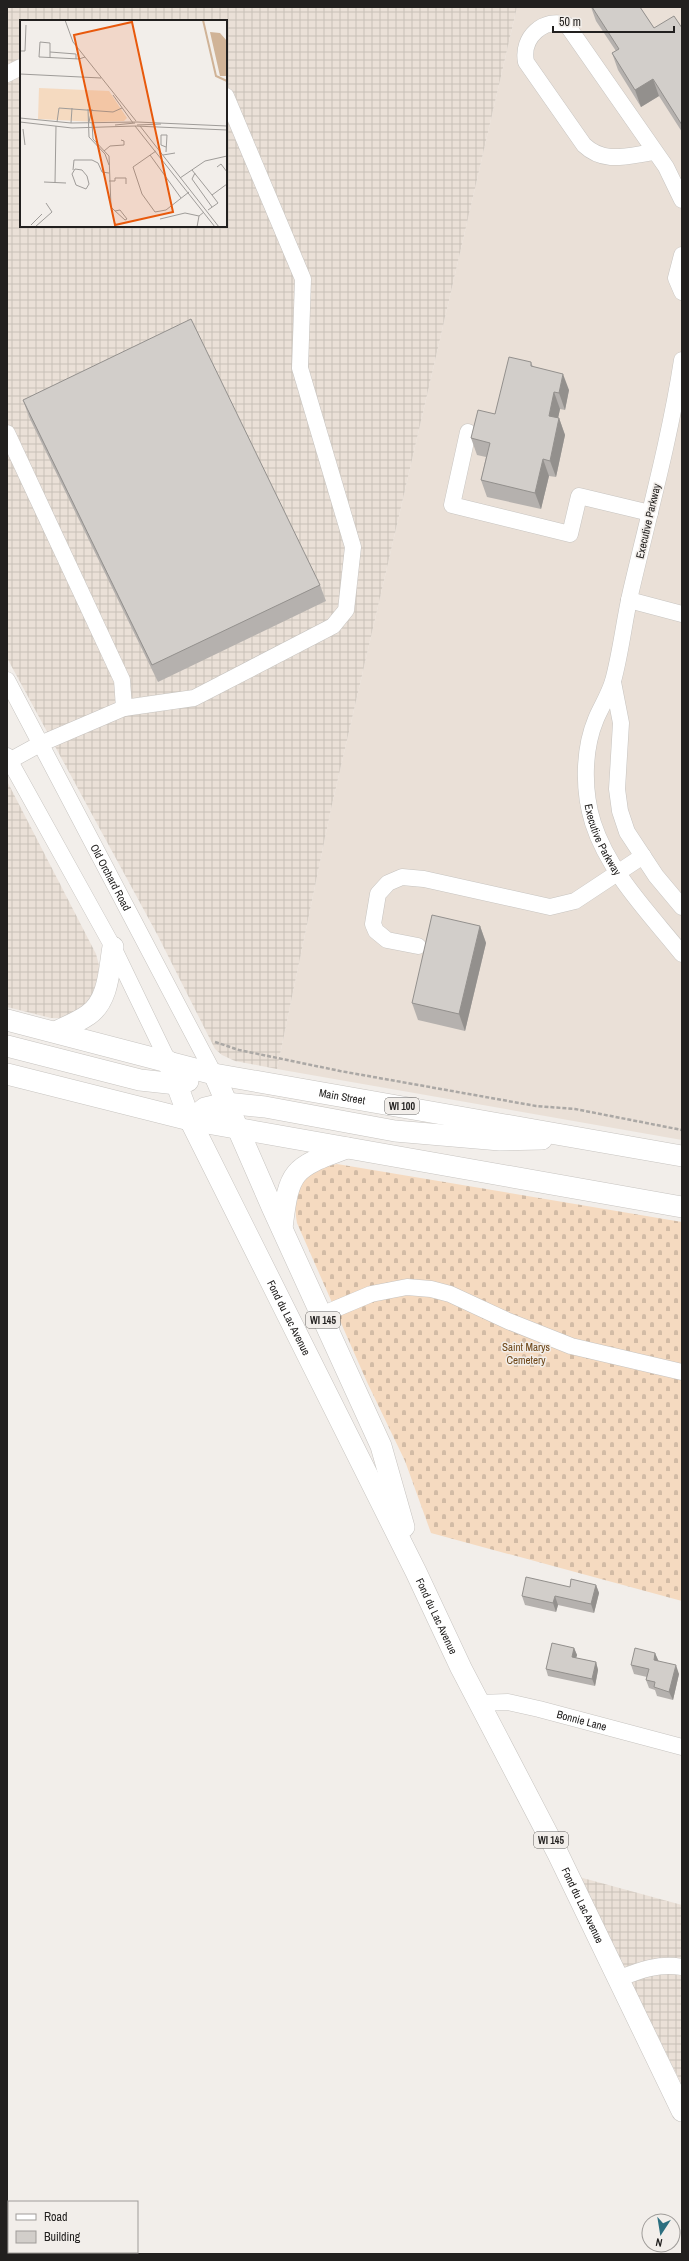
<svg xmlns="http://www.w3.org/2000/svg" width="689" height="2261" font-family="'Archivo Narrow',sans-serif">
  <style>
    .built { fill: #eae0d7 }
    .industrial { fill: url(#industrial-grid); fill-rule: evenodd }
    .cemetery { fill: url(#cemetery-stones) }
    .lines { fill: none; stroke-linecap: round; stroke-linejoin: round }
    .minor-casing { stroke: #c7c4c0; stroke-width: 17 }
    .major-casing { stroke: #c7c4c0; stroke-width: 22 }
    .path { stroke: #aba8a5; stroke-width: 2.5; stroke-dasharray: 4 2; stroke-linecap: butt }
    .minor { stroke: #fff; stroke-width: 16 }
    .major { stroke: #fff; stroke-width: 21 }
    .wall { fill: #b5b1ae }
    .shaded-wall { fill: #93908d }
    .building { fill: #d2ceca; stroke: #93908d }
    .labels { text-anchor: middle; stroke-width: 3; stroke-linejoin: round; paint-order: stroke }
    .shield { fill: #f2eeea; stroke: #605e5c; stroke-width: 1 }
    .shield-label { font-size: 10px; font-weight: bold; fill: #22201f }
    .street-label { font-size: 11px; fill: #22201f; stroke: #f2eeea }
    .park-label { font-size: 11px; fill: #6e4718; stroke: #f2eeea }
    .inset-river { fill: none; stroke: #d0b397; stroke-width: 2 }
    .inset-road { fill: none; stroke: #9f9c99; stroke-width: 1 }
    .view { fill: #e8590c; fill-opacity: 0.15; stroke: #e8590c; stroke-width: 2 }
    .inset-edge { fill: none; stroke: #22201f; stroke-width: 2 }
  </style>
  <defs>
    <pattern id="industrial-grid" width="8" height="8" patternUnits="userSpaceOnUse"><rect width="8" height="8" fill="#eae0d7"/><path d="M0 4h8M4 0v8" fill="none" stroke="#c8c0b8"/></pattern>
    <pattern id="cemetery-stones" width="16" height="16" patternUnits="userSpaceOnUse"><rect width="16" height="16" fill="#f5dac0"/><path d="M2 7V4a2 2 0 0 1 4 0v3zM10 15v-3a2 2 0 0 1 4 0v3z" fill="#d2bba5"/></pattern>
  </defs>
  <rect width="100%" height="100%" fill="#f2eeea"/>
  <polygon class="built" points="517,7 682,7 682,1140 277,1069 331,809"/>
  <g class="industrial">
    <path d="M7,7h510l-186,802 -54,260 -42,-8 -13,-6 -7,-6 -58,-115 -150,-276zM21,21h205v205h-205z"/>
    <polygon points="7,781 96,954 100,969 98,984 87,1006 66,1018 51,1018 7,1007"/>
    <polygon points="579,1877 682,1905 682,2085 668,2057"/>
  </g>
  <path class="cemetery" d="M337,1164l345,58v379l-251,-68 -26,-72 -38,-79 -70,-159c-6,-35 4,-52 40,-59z"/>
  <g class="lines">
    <g class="minor-casing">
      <g id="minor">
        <polyline points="7,74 21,67"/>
        <path d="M655,152c-26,3 -50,13 -71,-7l-58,-83c-5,-25 18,-45 41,-37l99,142 16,33"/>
        <polyline points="682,255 676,278 682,292"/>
        <path id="s1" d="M682,360c-12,78 -33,154 -51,231 -7,30 -10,61 -18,90 -4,14 -12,26 -17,38 -13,31 -13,72 -3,104 16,50 57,91 89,131"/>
        <polyline points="468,432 452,505 570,534 579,496 650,513"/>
        <polyline points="7,433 122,680 124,708"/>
        <polyline points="629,600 682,614"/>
        <path id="s2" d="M7,680l207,394"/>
        <polyline points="613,682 621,723 617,789 620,811 627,832 656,876 682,907"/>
        <polyline points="7,756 113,947 168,1061"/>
        <polyline points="9,761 40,744 124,708 194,698 333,626 346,610 353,547 300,368 303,279 226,96"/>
        <polyline points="418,946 387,940 376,931 373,924 378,894 388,883 402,877 424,879 550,907 575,901 643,856"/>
        <polyline points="321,1315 371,1294 407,1287 431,1289 450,1294 508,1321 571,1346 682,1372"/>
        <path id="s3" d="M479,1703l29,-1 31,7 143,38"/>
        <path d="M618,1979c22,-9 41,-16 64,-12"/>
      </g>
    </g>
    <g class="major-casing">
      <g id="major">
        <path id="s4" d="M7,1020l207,54 468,82"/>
        <path d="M55,1032c11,-5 23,-10 33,-17 21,-14 21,-46 25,-68"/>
        <polyline points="7,1046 140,1080 177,1084 188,1081"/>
        <path id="s5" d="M168,1061l22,59 226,452 45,96 97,186 124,257"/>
        <polyline points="7,1074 190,1120 682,1207"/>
        <polyline points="214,1074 272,1207 381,1446 404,1527"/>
        <polyline points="190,1120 205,1108 226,1103 265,1107 395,1131 500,1140 542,1139"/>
        <path d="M282,1228c7,-58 10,-60 65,-80"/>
      </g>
    </g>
    <polyline class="path" points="215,1042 239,1050 340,1071 536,1106 575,1109 682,1130"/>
    <use href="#minor" class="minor"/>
    <use href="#major" class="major"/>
  </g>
  <g class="wall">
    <polygon points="591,7 640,7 654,28 682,28 682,132 659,96 641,107 618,70 612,53 616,51 596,21"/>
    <polygon points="531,362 533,367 569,390 565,410 560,409 558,418 559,418 565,435 556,477 549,476 541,509 487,497 481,480 486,457 477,455 471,438 495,414"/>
    <polygon points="23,400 320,585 326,601 158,682 29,417"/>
    <polygon points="480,926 486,943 465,1031 418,1020 412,1003"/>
    <polygon points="596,1585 599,1593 594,1613 558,1605 556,1612 525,1605 522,1596"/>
    <polygon points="574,1648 577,1655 576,1658 596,1662 598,1670 595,1686 548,1676 546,1669"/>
    <polygon points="655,1653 658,1661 679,1674 673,1700 657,1696 655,1690 649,1688 646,1680 647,1677 634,1674 631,1665"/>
  </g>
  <g class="shaded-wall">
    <polygon points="653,79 659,96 641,107 635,90"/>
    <polygon points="563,374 569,390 565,410 559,393"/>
    <polygon points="554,392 560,409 555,432 549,416"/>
    <polygon points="559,418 565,435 556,477 550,461"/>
    <polygon points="543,459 549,476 541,509 535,493"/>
    <polygon points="480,926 486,943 465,1031 459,1014"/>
    <polygon points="596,1585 599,1593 594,1613 591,1604"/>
    <polygon points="555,1596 558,1605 556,1612 553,1603"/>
    <polygon points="574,1648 577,1655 574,1665 572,1657"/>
    <polygon points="655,1653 659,1662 654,1660"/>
    <polygon points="596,1662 598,1670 595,1686 592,1679"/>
    <polygon points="676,1665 679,1674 673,1700 669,1692"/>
  </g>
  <g class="building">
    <polygon points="592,7 640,7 654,28 674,16 682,28 682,59 681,60 682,61 682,125 653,79 635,90 612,53 619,49"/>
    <polygon points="191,319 320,585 152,665 23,400"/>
    <polygon points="509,357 531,362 531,366 563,374 559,393 554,392 549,416 559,418 550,461 543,459 535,493 481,480 490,443 471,438 478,410 495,414"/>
    <polygon points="432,915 480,926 459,1014 412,1003"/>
    <polygon points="526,1577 570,1587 571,1579 596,1585 591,1604 555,1596 553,1603 522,1596"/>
    <polygon points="552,1643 574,1648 572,1657 596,1662 592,1679 546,1669"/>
    <polygon points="635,1648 655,1653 654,1660 676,1665 669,1692 654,1687 655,1682 646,1680 649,1669 631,1665"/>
  </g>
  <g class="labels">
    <g class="shield">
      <rect x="385" y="1098" width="34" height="16" rx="3"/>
      <rect x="306" y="1312" width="34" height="16" rx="3"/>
      <rect x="534" y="1832" width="34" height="16" rx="3"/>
    </g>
    <g class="shield-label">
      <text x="402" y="1110">WI 100</text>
      <text x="323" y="1324">WI 145</text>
      <text x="551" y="1844">WI 145</text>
    </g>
    <g class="street-label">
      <text transform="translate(648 521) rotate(-77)" y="4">Executive Parkway</text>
      <text dy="4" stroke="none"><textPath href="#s1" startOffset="495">Executive Parkway</textPath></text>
      <text dy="4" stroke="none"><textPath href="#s2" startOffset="223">Old Orchard Road</textPath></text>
      <text dy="4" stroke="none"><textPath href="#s4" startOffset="344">Main Street</textPath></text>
      <text dy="4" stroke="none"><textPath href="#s5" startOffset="284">Fond du Lac Avenue</textPath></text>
      <text dy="4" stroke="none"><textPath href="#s5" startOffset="617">Fond du Lac Avenue</textPath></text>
      <text dy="4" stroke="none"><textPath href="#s3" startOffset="105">Bonnie Lane</textPath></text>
      <text dy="4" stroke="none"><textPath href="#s5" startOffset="941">Fond du Lac Avenue</textPath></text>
    </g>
    <g class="park-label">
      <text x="526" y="1351">Saint Marys<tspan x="526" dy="13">Cemetery</tspan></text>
    </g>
  </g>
  <g transform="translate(20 20)">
    <rect width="207" height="207" fill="#f2eeea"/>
    <path d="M19,68l70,3 18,27 -3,3 -28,1 -58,-3z" fill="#f5dac0"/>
    <path d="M190,12l10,1 7,8v35h-7z" fill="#d0b397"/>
    <path class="inset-river" d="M183,0l13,56 11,5"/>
    <path class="inset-road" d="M45,0l8,22 63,79M0,31h5l1,-26M30,32l26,2v5M30,38v-15l-10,-1 -1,15h1l39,2 6,-2M0,54l81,4M93,75l20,28M68,89l1,28 16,17 4,11M0,98l51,5 66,-1 90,4M0,102l52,6 63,-2 92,4M37,102l2,-14 54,4 9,-4M69,102l3,-13M51,103l1,-15M72,103l1,16 16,17 2,51 3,3 11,10 2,-1 -7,-9 -5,1M95,105l20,-2M117,105l24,-1M115,106l80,101M120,106l79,101M3,109l2,16M84,131l6,-5 14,-1v-4l-3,-1M136,131l-23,16 9,27 13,18 11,-2 23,-18M146,132l1,-17h-6v10l5,2M130,135l31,43M143,135l12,-2M197,147l4,-3 6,8M55,149l7,1 5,6 2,8 -3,5 -10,-4 -4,-11zM53,150l1,-10h18l6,3 4,9 7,1M172,150l20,25M175,153l-3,6 20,28M160,158l25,-17 22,-5M89,161h6v-3h11v6M24,162l22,1M35,163l1,-57M188,190l10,-7 -6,-8 15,-11M140,199l25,-6 14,3M11,205l11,-11M15,207l17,-15 -6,-9M177,207l2,-11 5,-4"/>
    <path class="view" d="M112,2l41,190 -58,13 -41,-190z"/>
    <rect width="207" height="207" class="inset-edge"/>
  </g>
  <rect width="689" height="2261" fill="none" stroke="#22201f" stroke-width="16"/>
  <rect x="8" y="2201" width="130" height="52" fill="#f2eeea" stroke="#9f9c99"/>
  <rect x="16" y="2214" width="20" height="6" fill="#ffffff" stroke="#9f9c99"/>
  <text x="44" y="2221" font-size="12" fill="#22201f">Road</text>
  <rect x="16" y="2231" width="20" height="12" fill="#d2ceca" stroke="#9f9c99"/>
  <text x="44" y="2241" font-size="12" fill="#22201f">Building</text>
  <g transform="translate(661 2233) rotate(192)"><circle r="19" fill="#f2eeea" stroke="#9f9c99"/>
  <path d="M0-3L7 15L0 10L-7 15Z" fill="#2c6f80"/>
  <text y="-6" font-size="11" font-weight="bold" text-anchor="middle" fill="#22201f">N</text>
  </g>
  <path d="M553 26v6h121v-6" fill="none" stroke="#22201f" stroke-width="2"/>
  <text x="559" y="26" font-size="12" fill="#22201f" stroke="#f2eeea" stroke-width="3" paint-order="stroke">50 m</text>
</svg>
